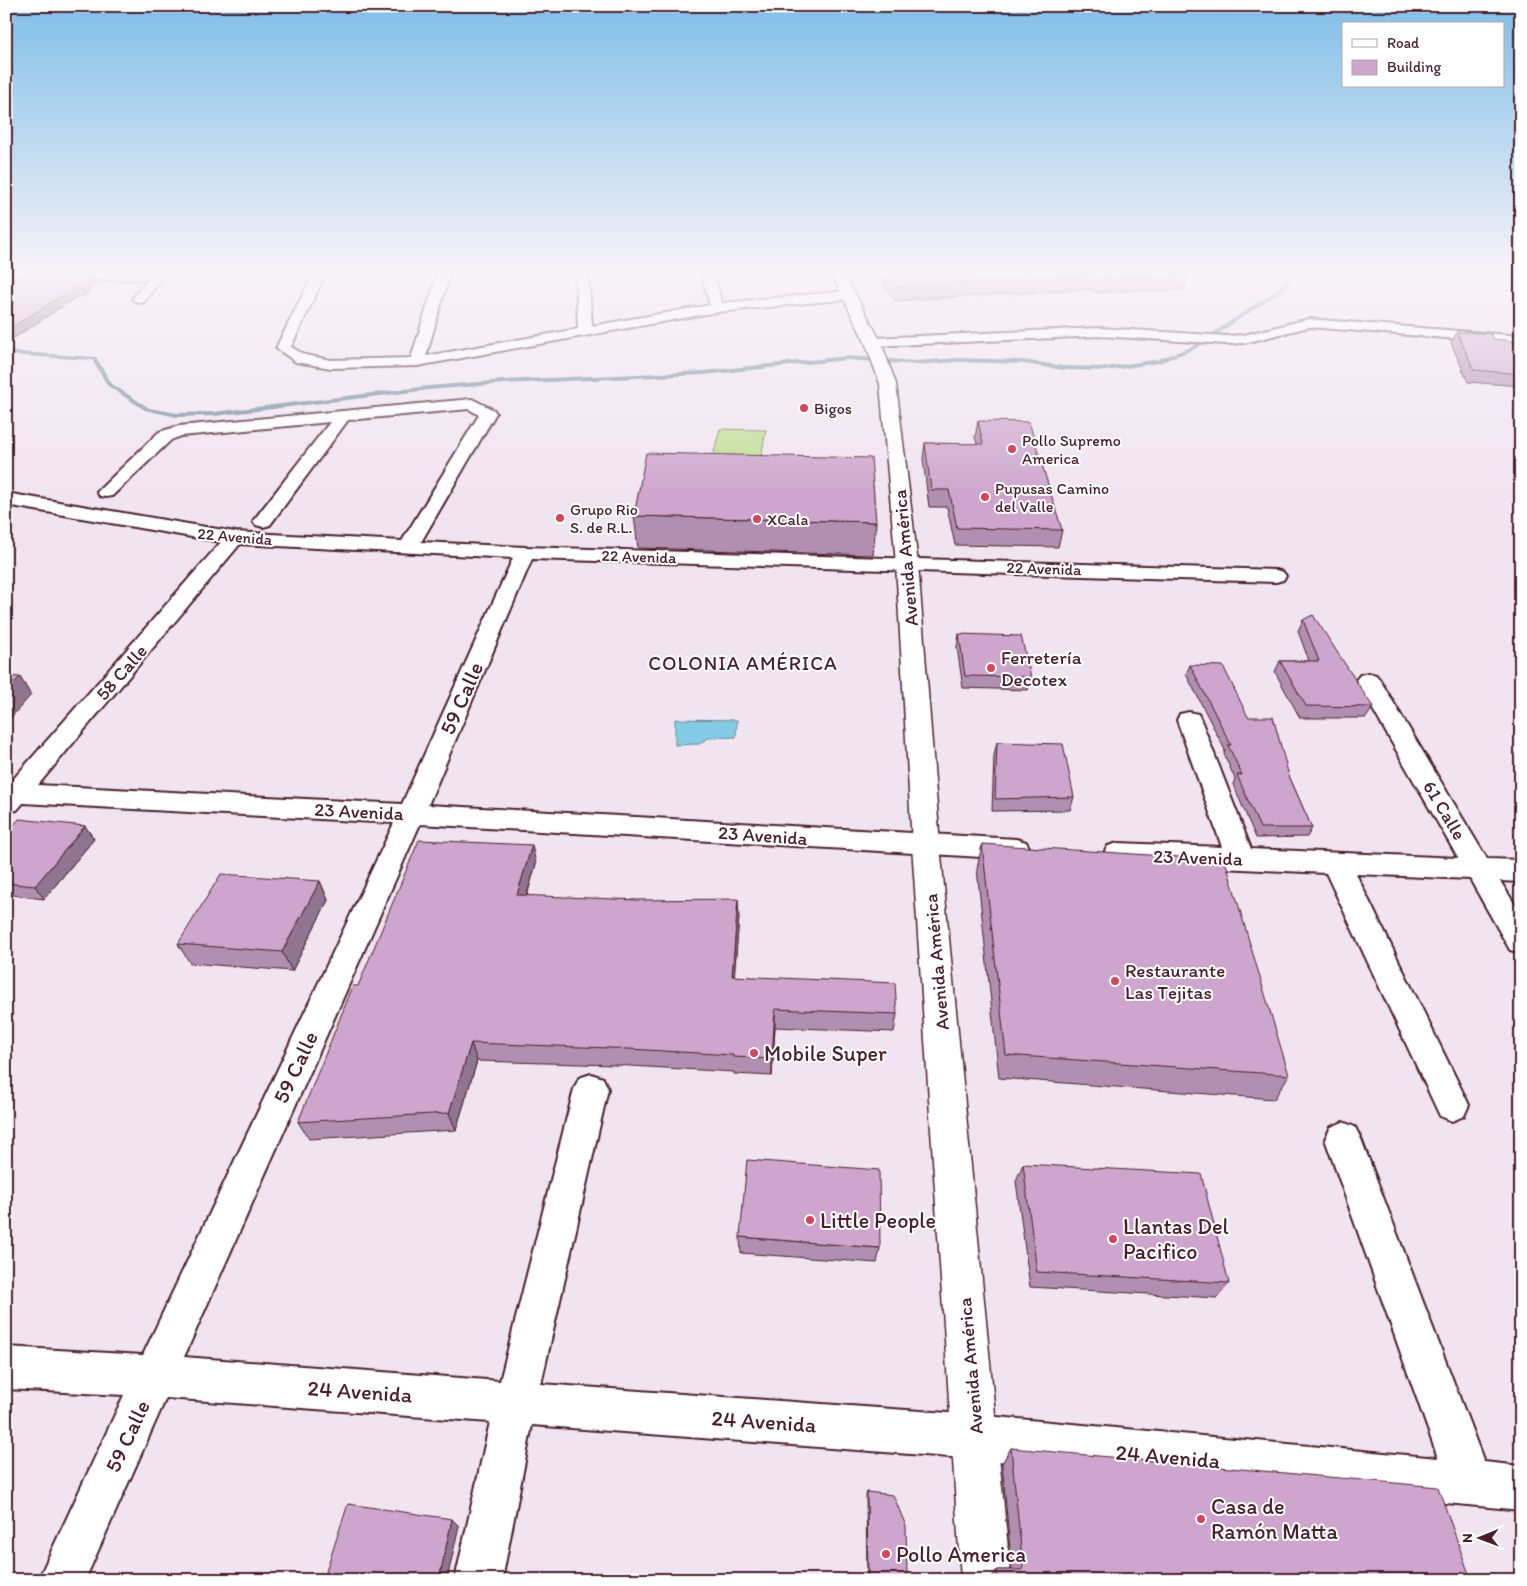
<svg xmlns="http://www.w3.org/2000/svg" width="1527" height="1586" font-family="Itim,sans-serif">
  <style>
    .green { fill: #c1de95; stroke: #867e60 }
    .water { fill: #84cce5; stroke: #6d879b }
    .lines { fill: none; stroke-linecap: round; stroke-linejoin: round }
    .stream { fill: #6d879b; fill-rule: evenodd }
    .street-casing { stroke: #4a1f2b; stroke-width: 4 }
    .secondary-casing { stroke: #4a1f2b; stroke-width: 3 }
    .street { fill: #fff; fill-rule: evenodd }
    .secondary { fill: #fff; fill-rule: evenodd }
    .wall { fill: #b18fb0; stroke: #4a1f2b }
    .shaded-wall { fill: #907490; stroke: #4a1f2b }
    .building { fill: #cea6cd; stroke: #4a1f2b }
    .poi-dot { fill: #d1495b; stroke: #fff; stroke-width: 2 }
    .labels { text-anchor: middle; stroke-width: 4; stroke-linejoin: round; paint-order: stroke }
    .far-poi-label { font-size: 16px; fill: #4a1f2b; stroke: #fff; text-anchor: start }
    .far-street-label { font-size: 16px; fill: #4a1f2b; stroke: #fff }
    .street-label { font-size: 19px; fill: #4a1f2b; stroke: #fff }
    .poi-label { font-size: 19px; fill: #4a1f2b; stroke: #fff; text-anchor: start }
    .neighbourhood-label { font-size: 20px; letter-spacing: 1px; fill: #4a1f2b; stroke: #fff }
    .near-street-label { font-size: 22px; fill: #4a1f2b; stroke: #fff }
    .near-poi-label { font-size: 22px; fill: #4a1f2b; stroke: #fff; text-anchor: start }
  </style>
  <rect width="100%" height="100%" fill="#f0e4f0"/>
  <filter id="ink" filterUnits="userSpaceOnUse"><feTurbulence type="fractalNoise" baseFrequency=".02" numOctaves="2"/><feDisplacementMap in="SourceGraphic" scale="10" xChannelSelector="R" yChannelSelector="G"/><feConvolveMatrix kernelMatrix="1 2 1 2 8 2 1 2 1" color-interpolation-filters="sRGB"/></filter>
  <g filter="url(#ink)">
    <polygon class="green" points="720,429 766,430 758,473 709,471"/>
    <polygon class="water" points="675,719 737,720 736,737 708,738 699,744 675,745"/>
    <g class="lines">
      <polygon class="stream" points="1298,273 1303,273 1292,280 1279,293 1195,349 1159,363 1106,371 1064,370 1023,364 958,362 917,365 847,360 704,375 503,384 429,390 214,416 177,417 145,410 108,386 92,360 6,355 6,351 96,357 112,384 149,408 177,413 214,412 429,386 503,380 704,371 847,356 917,361 958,358 1023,360 1064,366 1106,367 1158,359 1191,347 1275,291 1288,278"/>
      <g class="street-casing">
        <g id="street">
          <polygon points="77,273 165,273 144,302 139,303 132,299 148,279 6,282 6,274"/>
          <polygon points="314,273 326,273 291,347 305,355 331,360 411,358 438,273 450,273 426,356 578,329 576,273 588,273 592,326 710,305 701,273 713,273 722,303 848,291 855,295 848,299 717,312 417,366 331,368 296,362 276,348"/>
          <polygon points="1309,319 1521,336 1521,344 1309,327 1244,343 1227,344 1100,336 873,346 868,345 866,342 868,339 873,338 1100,328 1227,336 1244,335"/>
          <path d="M472,399l22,11 2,3 -75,129 104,5 751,23 7,2 3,4 -3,4 -7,2 -744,-23 -104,246 588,34 10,3 4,7 -4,7 -10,3 -596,-35 -236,533 316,24 74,-292 5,-11 12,-4 12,4 5,11 -67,295 435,31 462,43 -113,-319 6,-12 12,-5 12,5 6,12 123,323 37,4v44l-545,-51 -444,-34 -30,155h-47l35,-158 -324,-24 -81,182h-47l86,-185 -118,-6v-42l137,8 251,-532 -371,-20 -6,7 -11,2v-28h3l212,-242 -215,-37v-12l229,39 167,9 77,-126 -10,-6 -121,11 -78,105 -7,2 -7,-2 -3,-4 77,-99 -149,14 -10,4 -59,56 -6,1 -6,-1 -3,-4 62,-60 20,-6zM240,544l273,14 -111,246 -364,-19z"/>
          <polygon points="1368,673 1376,675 1380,680 1487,859 1521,860 1521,882 1500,881 1521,914 1521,953 1510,950 1470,879 1356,874 1469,1105 1464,1116 1452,1121 1440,1116 1326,873 1118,863 1108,860 1104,853 1108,846 1118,843 1222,847 1177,720 1180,714 1189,712 1198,714 1201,720 1251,849 1458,858 1356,680 1360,675"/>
        </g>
      </g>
      <g class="secondary-casing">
        <polygon id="secondary" points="831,273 844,273 881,342 896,384 918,564 940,845 1011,1580 961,1580 912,845 896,564 880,384 865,342"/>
      </g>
      <use href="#street" class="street"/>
      <use href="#secondary" class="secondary"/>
    </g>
    <g class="wall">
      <polygon points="182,273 221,273 183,275"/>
      <polygon points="876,273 1185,273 1188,275 1184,289 1144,292 1142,290 1097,293 1092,289 895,301"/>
      <polygon points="94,274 97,282 84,296 78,296 14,338 6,338 6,276"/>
      <polygon points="1457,332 1493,339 1521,342 1521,386 1468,382 1451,343"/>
      <polygon points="978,421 1062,530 1058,547 955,545 947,507 929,507 923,459 925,443 977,444 975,437"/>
      <polygon points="634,516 876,522 873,555 638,548"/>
      <polygon points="1303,620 1373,707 1366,718 1300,718 1275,672 1280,661 1309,661 1298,631"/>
      <polygon points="959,634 1031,677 1028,690 963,688 957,647"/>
      <polygon points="1190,665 1248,717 1289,776 1312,828 1307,837 1256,838 1233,784 1235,779 1224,754 1225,750 1186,674"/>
      <polygon points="997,742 1074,797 1070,810 992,811 994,755"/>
      <polygon points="85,826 94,839 44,899 6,894 6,833"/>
      <polygon points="982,844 1289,1075 1274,1099 999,1078 977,869"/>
      <polygon points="536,864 527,896 739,917 734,976 897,1014 894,1032 775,1027 772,1076 734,1074 734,1072 614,1065 477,1061 456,1130 309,1139 298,1122 358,986"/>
      <polygon points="320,881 328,900 292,971 190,963 178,944"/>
      <polygon points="1023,1164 1229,1283 1217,1298 1030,1287 1016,1181"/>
      <polygon points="740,1237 880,1248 877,1263 741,1253"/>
      <polygon points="1011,1448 1471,1580 989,1580 997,1570 1012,1570 1002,1463"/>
      <polygon points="867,1492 907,1580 867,1580 866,1496"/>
    </g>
    <g class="shaded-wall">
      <polygon points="94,274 97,282 84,296 80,288"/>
      <polygon points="74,288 78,296 14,338 9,329"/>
      <polygon points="20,677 31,695 6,723 6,691"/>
      <polygon points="85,826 94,839 44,899 35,886"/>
      <polygon points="532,845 536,864 521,914 517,895"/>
      <polygon points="320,881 328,900 292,971 282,952"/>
      <polygon points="738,899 739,917 733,993 732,976"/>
      <polygon points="775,1009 775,1027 772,1076 772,1059"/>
      <polygon points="471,1043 477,1061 456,1130 449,1113"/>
      <polygon points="452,1519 459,1526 447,1580 439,1580"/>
    </g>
    <g class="building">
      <polygon points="886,273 1185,273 1188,275 1147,278 1145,276 1100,279 1095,275 896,287"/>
      <polygon points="94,274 80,288 74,288 9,329 6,329 6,276"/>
      <polygon points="1457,332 1491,334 1493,339 1521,342 1521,374 1474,370"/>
      <polygon points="978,421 1029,422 1062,530 957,528 949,490 931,490 925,443 983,444"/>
      <polygon points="646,453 871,458 876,522 634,516"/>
      <polygon points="1313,615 1373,707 1306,706 1280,661 1319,661 1303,620"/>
      <polygon points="959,634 1021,636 1031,677 965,676"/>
      <polygon points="1190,665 1223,666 1248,717 1273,717 1289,776 1312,828 1260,828 1237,775 1242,775 1228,745 1231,745"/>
      <polygon points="6,676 20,677 6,691"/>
      <polygon points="997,742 1063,744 1074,797 995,799"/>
      <polygon points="19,819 85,826 35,886 6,883 6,833"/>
      <polygon points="419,840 532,845 517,895 638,900 738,899 732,976 895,983 897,1014 775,1009 772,1059 733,1057 733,1055 611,1048 471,1043 449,1113 298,1122 353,986 358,986"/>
      <polygon points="982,844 1225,860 1289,1075 1006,1055"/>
      <polygon points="221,874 320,881 282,952 178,944"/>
      <polygon points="747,1160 879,1170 880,1248 740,1237"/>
      <polygon points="1023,1164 1201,1174 1229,1283 1037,1272"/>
      <polygon points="1011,1448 1438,1487 1471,1580 998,1580 997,1570 1021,1570 1023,1568"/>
      <polygon points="867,1492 893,1495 906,1526 907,1580 868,1580"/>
      <polygon points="348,1504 452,1519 439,1580 326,1580 327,1576 324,1577"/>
    </g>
  </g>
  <linearGradient id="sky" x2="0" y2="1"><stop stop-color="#80bee7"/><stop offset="0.55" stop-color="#f8f3f8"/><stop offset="1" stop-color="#f8f3f8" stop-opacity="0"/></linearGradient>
  <rect width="1527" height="495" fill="url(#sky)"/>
  <g class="poi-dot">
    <circle cx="804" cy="408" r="5"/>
    <circle cx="1012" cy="449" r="5"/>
    <circle cx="985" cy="497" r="5"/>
    <circle cx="560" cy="518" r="5"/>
    <circle cx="757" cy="519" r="5"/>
    <circle cx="991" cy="668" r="5"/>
    <circle cx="1115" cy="981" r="5"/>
    <circle cx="754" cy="1053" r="5"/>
    <circle cx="810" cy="1220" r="5"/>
    <circle cx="1113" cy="1239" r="5"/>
    <circle cx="1201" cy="1519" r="5"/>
    <circle cx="886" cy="1554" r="5"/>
  </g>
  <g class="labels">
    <g class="far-poi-label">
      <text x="814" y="414">Bigos</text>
      <text x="1022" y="446">Pollo Supremo<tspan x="1022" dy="18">America</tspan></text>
      <text x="995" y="494">Pupusas Camino<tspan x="995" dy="18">del Valle</tspan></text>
      <text x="570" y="515">Grupo Rio<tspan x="570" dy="18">S. de R.L.</tspan></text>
      <text x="767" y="525">XCala</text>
    </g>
    <g class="far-street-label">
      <text transform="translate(235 536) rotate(5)" y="6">22 Avenida</text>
      <text transform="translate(639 556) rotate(2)" y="6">22 Avenida</text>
      <text transform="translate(1044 568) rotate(2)" y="6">22 Avenida</text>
    </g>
    <g class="street-label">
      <text transform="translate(905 558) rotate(-95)" y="7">Avenida América</text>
      <text transform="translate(121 672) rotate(-49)" y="7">58 Calle</text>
      <text transform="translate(1445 810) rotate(59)" y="7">61 Calle</text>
      <text transform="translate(359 811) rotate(3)" y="7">23 Avenida</text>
      <text transform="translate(763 835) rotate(4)" y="7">23 Avenida</text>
      <text transform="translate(1198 857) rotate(2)" y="7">23 Avenida</text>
      <text transform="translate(936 962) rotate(-95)" y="7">Avenida América</text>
      <text transform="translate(970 1366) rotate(-95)" y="7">Avenida América</text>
    </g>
    <g class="poi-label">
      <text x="1001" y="664">Ferretería<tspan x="1001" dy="22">Decotex</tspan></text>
      <text x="1125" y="977">Restaurante<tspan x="1125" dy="22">Las Tejitas</tspan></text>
    </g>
    <g class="neighbourhood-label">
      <text x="743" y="670">COLONIA AMÉRICA</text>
    </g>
    <g class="near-street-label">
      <text transform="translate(461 698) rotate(-66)" y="8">59 Calle</text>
      <text transform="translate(295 1067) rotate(-65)" y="8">59 Calle</text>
      <text transform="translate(360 1391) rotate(4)" y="8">24 Avenida</text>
      <text transform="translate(764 1421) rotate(4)" y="8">24 Avenida</text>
      <text transform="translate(127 1436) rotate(-65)" y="8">59 Calle</text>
      <text transform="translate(1168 1456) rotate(5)" y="8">24 Avenida</text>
    </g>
    <g class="near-poi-label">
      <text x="764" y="1061">Mobile Super</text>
      <text x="820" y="1228">Little People</text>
      <text x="1123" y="1234">Llantas Del<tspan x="1123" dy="25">Pacifico</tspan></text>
      <text x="1211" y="1514">Casa de<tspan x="1211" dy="25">Ramón Matta</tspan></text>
      <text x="896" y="1562">Pollo America</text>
    </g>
  </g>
  <rect width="1527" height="1586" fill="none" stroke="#fff" stroke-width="25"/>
  <rect x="12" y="12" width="1502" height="1561" fill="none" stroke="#4a1f2b" stroke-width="2" filter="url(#ink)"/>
  <rect x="1342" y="22" width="162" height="65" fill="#ffffff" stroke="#b7a5aa"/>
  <rect x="1352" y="39" width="25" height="8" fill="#ffffff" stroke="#b7a5aa"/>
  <text x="1387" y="48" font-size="15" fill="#4a1f2b">Road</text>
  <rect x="1352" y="60" width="25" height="15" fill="#cea6cd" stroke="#b7a5aa"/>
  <text x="1387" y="72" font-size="15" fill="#4a1f2b">Building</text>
  <g transform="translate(1480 1538) rotate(269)" stroke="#ffffff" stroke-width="4" paint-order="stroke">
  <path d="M0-4L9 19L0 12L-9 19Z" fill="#4a1f2b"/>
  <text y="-8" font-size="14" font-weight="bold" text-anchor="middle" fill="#4a1f2b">N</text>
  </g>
</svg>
